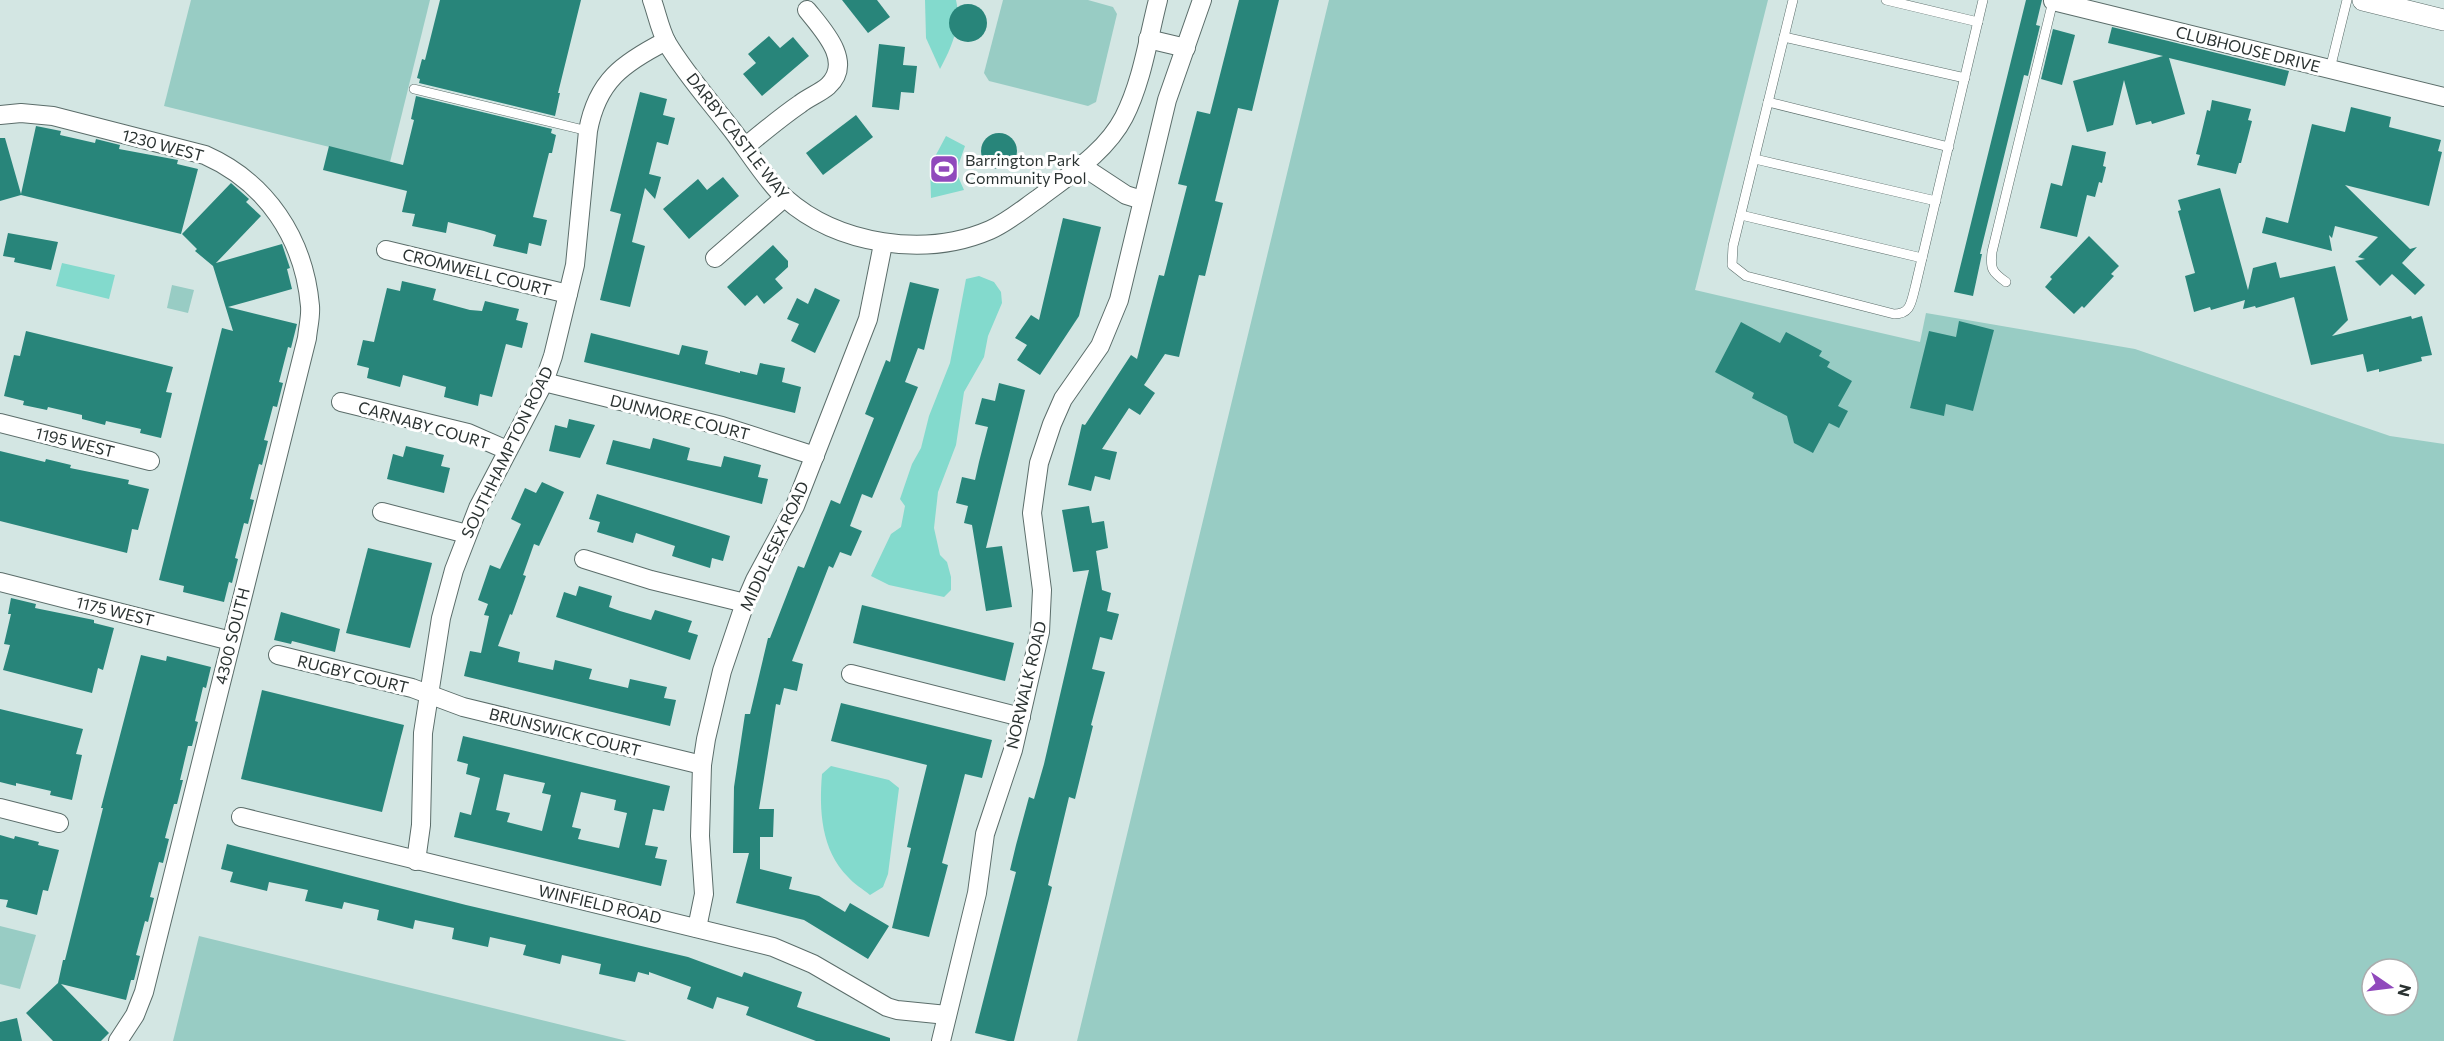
<svg xmlns="http://www.w3.org/2000/svg" width="2444" height="1041" font-family="Commissioner,sans-serif">
  <style>
    .green { fill: #98ccc4; fill-rule: evenodd }
    .water { fill: #83dacd }
    .building { fill: #28857a; fill-rule: evenodd }
    .lines { fill: none; stroke-linecap: round; stroke-linejoin: round }
    .service-casing { stroke: #5b6d6a; stroke-width: 10 }
    .minor-casing { stroke: #5b6d6a; stroke-width: 20 }
    .tertiary-casing { stroke: #5b6d6a; stroke-width: 22 }
    .service { stroke: #fff; stroke-width: 9 }
    .minor { stroke: #fff; stroke-width: 18 }
    .tertiary { stroke: #fff; stroke-width: 21 }
    .labels { text-anchor: middle; stroke-width: 6; stroke-linejoin: round; paint-order: stroke }
    .street-label { font-size: 16px; fill: #2b3332; stroke: #fff }
    .poi-label { font-size: 16px; fill: #2b3332; stroke: #fff; text-anchor: start }
  </style>
  <rect width="100%" height="100%" fill="#d3e6e3"/>
  <g class="green">
    <polygon points="191,0 430,0 390,162 164,106"/>
    <polygon points="1003,0 1088,0 1113,7 1117,14 1096,102 1088,106 989,81 984,73"/>
    <path d="M1329,0h439l-73,290 225,52 6,-29 209,36 255,87 54,8v597h-1367zM2372,969h36v36h-36z"/>
    <polygon points="172,285 194,290 188,313 167,308"/>
    <polygon points="0,926 36,935 20,989 0,984"/>
    <polygon points="199,936 627,1041 173,1041"/>
  </g>
  <g class="water">
    <path d="M925,0h31c6,25 -5,48 -16,69l-14,-31z"/>
    <polygon points="946,136 965,146 956,172 964,190 931,198 930,166"/>
    <polygon points="62,263 115,275 109,299 56,286"/>
    <polygon points="979,276 994,282 1001,292 1002,303 988,336 984,357 964,392 956,445 938,492 934,528 940,555 947,562 951,577 951,590 944,597 889,585 871,576 891,534 901,527 905,506 900,499 912,464 921,448 929,416 950,363 966,279"/>
    <path d="M831,766l58,14 10,8 -11,86 -5,13 -13,8c-7,-6 -16,-11 -22,-18 -27,-27 -29,-67 -26,-103z"/>
  </g>
  <g class="building">
    <polygon points="440,0 581,0 558,93 560,93 555,116 419,83 420,79 417,78 422,59 425,60"/>
    <polygon points="842,0 877,0 890,17 868,33"/>
    <polygon points="1239,0 1279,0 1252,111 1238,108 1215,201 1223,203 1205,276 1199,275 1179,357 1165,354 1144,385 1155,393 1140,415 1129,408 1102,449 1117,452 1110,480 1095,476 1091,491 1068,485 1082,424 1085,425 1131,355 1137,359 1159,275 1164,276 1187,186 1178,184 1197,111 1210,114"/>
    <polygon points="2026,0 2042,0 2036,25 2040,26 2028,76 2024,75 1980,254 1982,254 1973,296 1954,292"/>
    <circle cx="968" cy="23" r="19"/>
    <polygon points="2112,27 2289,71 2285,86 2169,58 2185,114 2152,124 2151,121 2136,125 2124,80 2113,125 2087,132 2073,81 2163,56 2108,43"/>
    <polygon points="2053,29 2075,35 2062,85 2041,79"/>
    <polygon points="769,36 780,48 793,37 809,56 762,96 743,74 756,63 748,54"/>
    <polygon points="879,44 905,47 903,65 917,66 914,93 901,92 899,110 872,107"/>
    <polygon points="640,92 667,99 663,115 675,118 668,145 657,142 649,174 661,177 655,199 645,188 632,242 645,246 630,307 600,300 621,214 610,211"/>
    <polygon points="416,96 552,129 551,133 556,135 552,153 549,153 533,217 547,220 541,246 529,243 527,254 493,246 496,235 484,231 448,222 446,233 412,226 415,214 402,212 407,191 323,170 329,146 403,165 414,120 411,119"/>
    <polygon points="2212,100 2251,109 2248,120 2252,121 2241,163 2239,163 2236,174 2197,165 2200,155 2196,154 2201,135 2207,110 2210,111"/>
    <polygon points="2351,107 2391,117 2389,127 2441,140 2438,151 2442,152 2429,206 2345,185 2410,249 2417,247 2402,263 2425,285 2415,295 2392,274 2380,286 2355,261 2365,259 2358,257 2378,237 2335,226 2332,238 2329,235 2332,251 2262,233 2266,217 2288,223 2312,124 2345,132"/>
    <polygon points="856,115 873,137 823,175 806,153"/>
    <polygon points="36,126 61,131 60,135 95,143 96,139 120,145 119,149 178,160 177,164 198,169 181,234 21,195 0,201 0,138 5,138 21,194"/>
    <circle cx="999" cy="151" r="18"/>
    <polygon points="2072,145 2106,152 2103,166 2106,167 2102,183 2099,182 2095,197 2087,195 2077,237 2040,228 2051,183 2062,186"/>
    <polygon points="723,177 739,196 689,239 663,209 698,179 707,190"/>
    <polygon points="231,183 249,199 246,202 261,216 216,263 282,244 290,268 287,269 292,289 228,307 297,324 291,348 288,347 279,382 283,383 277,407 273,406 264,440 268,441 262,465 259,464 250,499 254,500 248,524 244,523 235,558 238,559 232,583 229,582 224,602 183,592 184,586 159,580 222,328 233,331 213,266 195,251 197,249 182,234"/>
    <polygon points="2220,188 2248,290 2253,268 2276,262 2280,278 2335,266 2348,320 2332,336 2411,316 2412,319 2422,316 2432,355 2421,357 2422,361 2379,372 2379,369 2367,372 2363,354 2311,365 2294,297 2256,308 2255,306 2243,309 2245,300 2211,310 2210,307 2194,312 2185,276 2195,273 2178,211 2181,210 2178,200"/>
    <polygon points="1063,218 1101,227 1079,316 1040,375 1017,360 1027,345 1015,338 1031,315 1039,320"/>
    <polygon points="8,233 58,242 51,270 14,262 15,258 3,256"/>
    <polygon points="2089,236 2119,266 2111,274 2114,276 2084,308 2082,306 2074,314 2045,287 2052,279 2050,277"/>
    <polygon points="773,245 788,261 788,267 775,279 783,288 764,304 757,295 745,306 727,287"/>
    <polygon points="402,281 436,289 433,300 470,310 482,311 485,301 519,309 516,320 528,323 522,348 506,344 492,397 480,394 478,406 444,397 446,387 403,375 400,387 367,378 369,368 357,365 363,340 374,342 387,288 400,291"/>
    <polygon points="910,282 939,289 924,350 918,348 905,382 918,387 872,498 862,494 850,526 862,531 851,556 840,552 833,568 829,566 792,661 803,664 797,691 784,688 780,705 776,704 759,809 774,809 773,837 760,837 760,869 792,877 789,889 819,896 845,912 850,903 889,926 868,959 804,920 736,903 749,853 733,853 734,787 745,714 750,714 768,638 770,638 798,566 804,568 831,500 840,504 874,418 865,414 886,360 890,362"/>
    <polygon points="815,288 840,300 815,353 791,341 799,324 787,319 797,298 808,304"/>
    <polygon points="1959,321 1994,330 1973,411 1946,404 1944,416 1910,408 1929,331 1956,337"/>
    <polygon points="1741,322 1780,343 1786,332 1822,351 1819,356 1830,362 1827,367 1852,381 1838,406 1848,411 1839,428 1829,423 1813,453 1794,443 1787,416 1752,398 1754,393 1715,372"/>
    <polygon points="26,331 173,367 166,392 172,393 161,438 140,433 141,429 106,421 105,425 82,419 82,415 48,407 47,410 23,405 24,401 4,396 14,355 20,356"/>
    <polygon points="591,333 679,355 682,345 708,351 705,364 740,373 740,371 757,375 760,363 785,368 782,382 801,387 795,413 584,362"/>
    <polygon points="999,383 1025,390 986,548 1002,546 1012,607 986,611 972,525 964,523 968,506 956,503 962,477 975,480 979,462 988,427 975,424 982,398 995,401"/>
    <polygon points="569,419 595,425 580,458 549,451 555,425 567,428"/>
    <polygon points="653,438 690,448 687,460 721,467 724,456 761,465 758,477 768,479 762,504 606,464 613,440 650,449"/>
    <polygon points="406,446 444,455 441,466 450,468 444,493 387,479 393,454 403,457"/>
    <polygon points="0,451 45,462 46,459 71,465 70,468 129,480 128,484 149,489 138,530 132,529 127,553 0,521"/>
    <polygon points="542,482 564,492 539,546 534,544 523,575 526,576 512,615 510,614 498,646 520,652 518,662 553,670 555,660 592,669 589,679 628,688 630,679 667,687 664,698 676,700 670,726 464,676 470,651 481,653 489,616 484,615 488,604 478,600 490,565 500,569 521,524 511,519 525,488 536,493"/>
    <polygon points="597,494 730,536 723,561 712,558 710,568 672,556 675,546 636,533 633,543 597,532 600,522 589,519"/>
    <polygon points="1089,506 1092,523 1104,521 1108,548 1096,551 1102,590 1111,593 1107,611 1119,614 1112,640 1100,637 1092,669 1105,672 1091,725 1093,726 1075,799 1069,797 1048,885 1052,887 1014,1041 1008,1041 975,1033 1016,872 1010,870 1016,845 1029,797 1034,799 1044,764 1089,570 1073,572 1062,510"/>
    <polygon points="368,548 432,563 410,648 346,633"/>
    <polygon points="579,586 612,596 609,607 620,611 651,620 655,610 692,621 688,632 698,635 690,660 556,617 564,592 576,596"/>
    <polygon points="11,598 36,604 35,608 94,620 94,623 114,628 103,670 98,668 92,693 3,670 10,645 4,644 11,614 8,614"/>
    <polygon points="862,605 1014,643 1005,681 853,643"/>
    <polygon points="281,612 340,629 335,652 292,641 291,644 274,640"/>
    <polygon points="141,655 166,661 167,656 211,667 206,688 203,687 195,721 198,722 192,746 188,746 180,780 183,780 177,804 174,804 165,838 169,839 163,863 159,862 150,897 154,898 148,922 145,921 136,955 140,956 134,980 131,980 126,1000 61,984 109,1033 101,1041 53,1041 26,1013 58,983 63,960 65,960 103,808 101,808"/>
    <polygon points="262,690 404,725 382,812 241,779"/>
    <polygon points="841,703 992,740 982,778 965,774 942,863 948,865 929,937 892,928 911,848 907,847 927,765 831,741"/>
    <polygon points="0,709 83,729 76,754 82,755 72,800 50,795 51,791 16,783 16,786 0,782"/>
    <path d="M463,736l207,50 -6,25 -11,-2 -8,36 13,2 -3,11 12,2 -6,26 -207,-49 6,-25 11,3 9,-37 -14,-4 2,-10 -11,-3zM504,774l41,9 -3,10 9,2 -9,36 -35,-9 3,-9 -14,-3zM581,792l35,8 -2,10 13,3 -8,35 -41,-9 3,-10 -9,-2z"/>
    <polygon points="0,835 14,839 15,836 39,842 38,845 59,850 48,891 43,890 37,915 6,907 8,900 0,899"/>
    <polygon points="227,844 466,905 688,957 742,977 744,972 802,992 797,1007 890,1038 890,1041 816,1041 746,1015 749,1007 717,997 713,1009 687,999 691,987 649,972 649,975 638,972 635,982 599,974 601,964 562,955 560,964 523,955 526,945 490,937 488,947 452,939 454,928 415,920 413,929 377,920 379,910 344,902 342,909 305,901 308,890 269,882 267,891 230,882 233,872 221,869"/>
    <polygon points="17,1018 22,1041 0,1041 0,1022"/>
  </g>
  <g class="lines">
    <g class="service-casing">
      <g id="service">
        <path d="M1793,0l-60,246 -1,19 14,11 148,38c17,0 17,-12 21,-26l68,-288"/>
        <polyline points="1886,0 1978,22"/>
        <polyline points="1784,37 1965,78"/>
        <polyline points="2330,69 2347,0"/>
        <polyline points="414,89 588,131"/>
        <polyline points="1768,102 1949,147"/>
        <polyline points="1755,159 1936,201"/>
        <polyline points="1741,215 1922,258"/>
        <path d="M2006,282c-14,-10 -16,-13 -14,-30l61,-251"/>
      </g>
    </g>
    <g class="minor-casing">
      <g id="minor">
        <path d="M652,0c5,14 8,30 15,43 18,30 41,56 62,83 17,21 37,55 56,72 53,47 140,60 205,32 18,-8 33,-21 49,-32 30,-23 67,-46 85,-81 18,-35 24,-78 34,-117"/>
        <polyline points="2053,1 2444,97"/>
        <polyline points="1148,39 1186,48"/>
        <path d="M0,115l21,-2 32,3 152,39c61,27 99,83 105,151 1,10 -2,21 -3,32l-163,654 -9,23 -17,26"/>
        <path d="M745,147c18,-15 36,-30 55,-43 9,-7 20,-11 28,-18 26,-24 -5,-56 -21,-76"/>
        <polyline points="1082,166 1126,195 1142,200"/>
        <polyline points="386,250 568,294"/>
        <polyline points="715,258 784,198"/>
        <polyline points="544,382 722,426 815,456"/>
        <polyline points="341,402 468,433 507,450"/>
        <polyline points="0,423 150,461"/>
        <polyline points="382,512 467,534"/>
        <polyline points="584,559 651,580 745,603"/>
        <polyline points="0,582 231,641"/>
        <polyline points="278,655 412,688 463,707 702,765"/>
        <polyline points="851,674 1021,717"/>
        <polyline points="0,808 59,823"/>
        <polyline points="241,817 773,947 813,964 887,1007 897,1010 947,1015"/>
        <path d="M416,861l5,-36 2,-92 18,-115 13,-48 24,-62 66,-126 9,-26 22,-91 13,-134c9,-50 35,-68 78,-90"/>
        <polyline points="697,928 704,894 700,836 702,765 706,739 722,671 745,603 755,580 795,506 868,319 883,244"/>
        <polyline points="941,1041 977,893 985,834 1013,750 1040,632 1042,590 1032,513 1039,463 1052,424 1063,399 1100,346 1119,300 1167,100 1202,0"/>
      </g>
    </g>
    <g class="tertiary-casing">
      <polyline id="tertiary" points="2363,0 2444,20"/>
    </g>
    <use href="#service" class="service"/>
    <use href="#minor" class="minor"/>
    <use href="#tertiary" class="tertiary"/>
  </g>
  <defs>
    <g id="stadium-square" transform="scale(1.5)"><rect x="-9" y="-9" width="18" height="18" rx="4" fill="#9049bc" stroke="#fff"/><path d="M0-5a6.5 5 0 1 0 0 10a6.5 5 0 1 0 0-10ZM-3.5-1.8h7v3.6h-7Z" fill="#fff"/></g>
  </defs>
  <g fill-rule="evenodd">
    <use href="#stadium-square" x="944" y="169"/>
  </g>
  <g class="labels">
    <g class="street-label">
      <text transform="translate(2248 49) rotate(14)" y="6">CLUBHOUSE DRIVE</text>
      <text transform="translate(738 136) rotate(52)" y="6">DARBY CASTLE WAY</text>
      <text transform="translate(163 145) rotate(15)" y="6">1230 WEST</text>
      <text transform="translate(477 272) rotate(14)" y="6">CROMWELL COURT</text>
      <text transform="translate(680 417) rotate(14)" y="6">DUNMORE COURT</text>
      <text transform="translate(424 425) rotate(16)" y="6">CARNABY COURT</text>
      <text transform="translate(75 442) rotate(14)" y="6">1195 WEST</text>
      <text transform="translate(507 452) rotate(-64)" y="6">SOUTHHAMPTON ROAD</text>
      <text transform="translate(774 546) rotate(-65)" y="6">MIDDLESEX ROAD</text>
      <text transform="translate(115 611) rotate(14)" y="6">1175 WEST</text>
      <text transform="translate(232 636) rotate(-76)" y="6">4300 SOUTH</text>
      <text transform="translate(353 674) rotate(14)" y="6">RUGBY COURT</text>
      <text transform="translate(1026 685) rotate(-77)" y="6">NORWALK ROAD</text>
      <text transform="translate(565 732) rotate(14)" y="6">BRUNSWICK COURT</text>
      <text transform="translate(600 904) rotate(13)" y="6">WINFIELD ROAD</text>
    </g>
    <g class="poi-label">
      <text x="965" y="166">Barrington Park<tspan x="965" dy="18">Community Pool</tspan></text>
    </g>
  </g>
  <g transform="translate(2390 987) rotate(104)"><circle r="28" fill="#ffffff" stroke="#aaadad" stroke-width="1.5"/>
  <path d="M0-4.5L10 22L0 15L-10 22Z" fill="#9049bc"/>
  <text y="-9" font-size="16" font-weight="bold" text-anchor="middle" fill="#2b3332">N</text>
  </g>
</svg>
